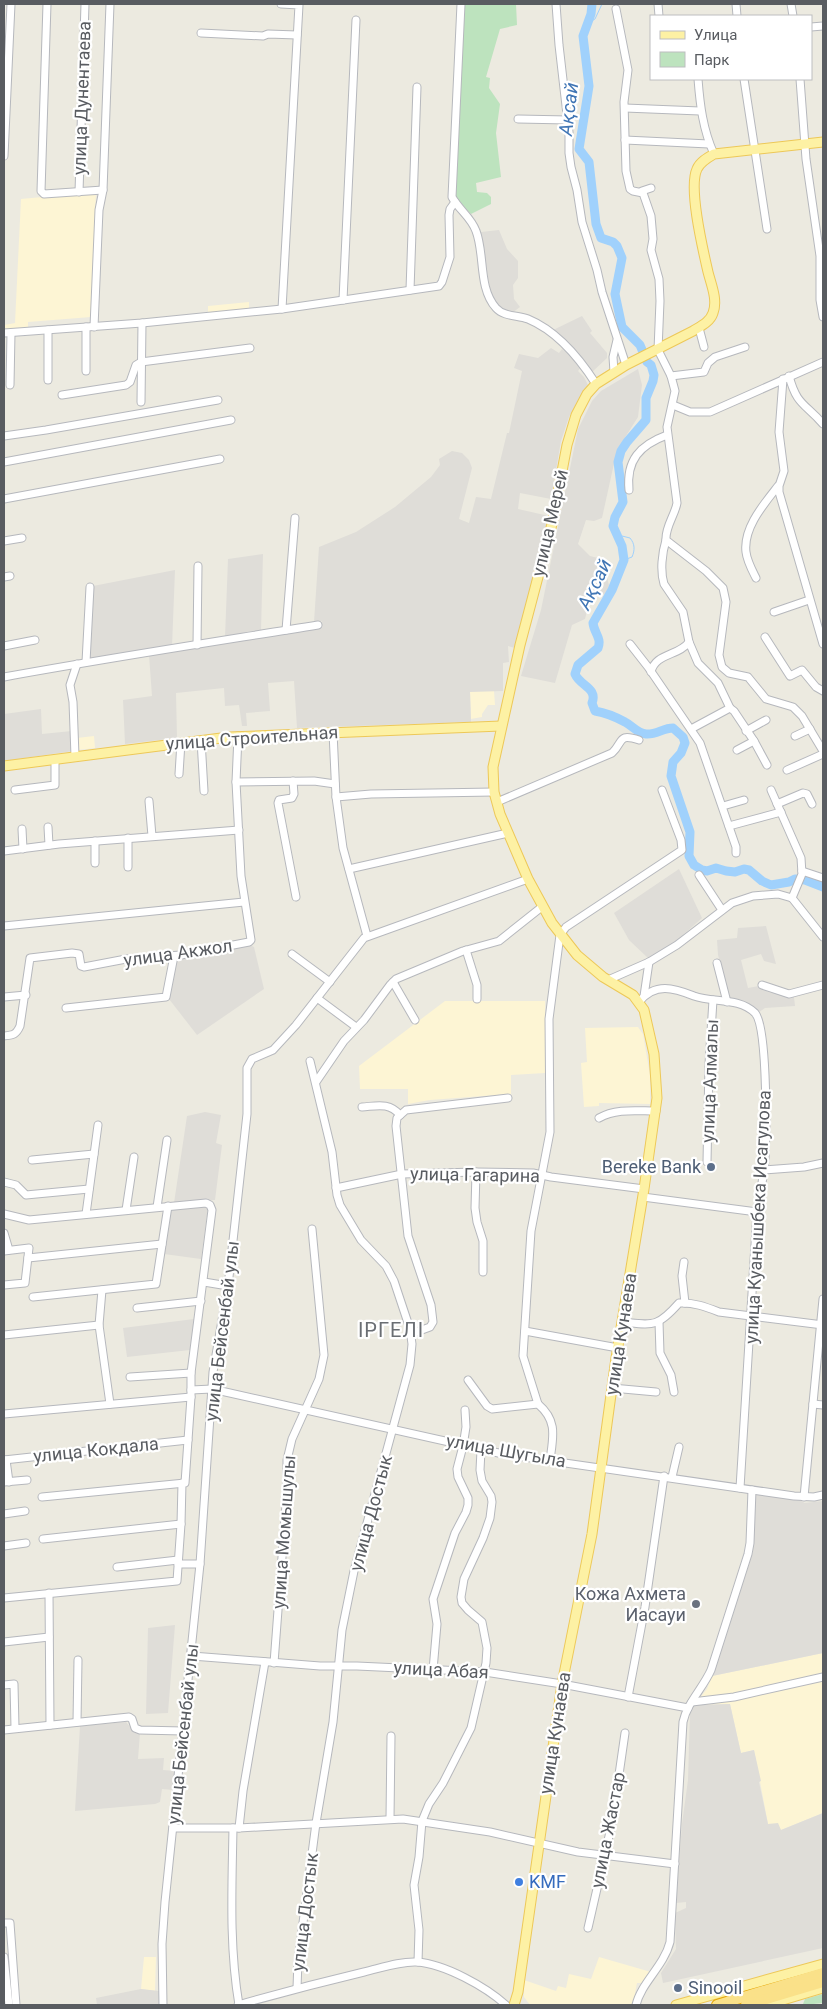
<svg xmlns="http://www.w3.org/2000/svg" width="827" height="2009" font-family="Roboto,sans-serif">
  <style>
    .commercial { fill: #fdf5d4 }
    .industrial { fill: #dfddd8 }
    .green { fill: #bde3be }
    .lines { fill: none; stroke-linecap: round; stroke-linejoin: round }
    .stream { stroke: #a0d1fc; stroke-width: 1 }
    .river { stroke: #a0d1fc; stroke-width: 9 }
    .minor-casing { stroke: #b6b8bd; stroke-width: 9 }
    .major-casing { stroke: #edc858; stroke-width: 11 }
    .highway-casing { stroke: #e6a706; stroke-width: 12 }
    .minor { stroke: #fff; stroke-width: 7 }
    .major { stroke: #fdf1a4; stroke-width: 9 }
    .highway { stroke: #fae189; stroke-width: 10 }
    .service-dot { fill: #5c6f8a; stroke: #fff; stroke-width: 2 }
    .worship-dot { fill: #6b7280; stroke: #fff; stroke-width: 2 }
    .shop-dot { fill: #3f7fe0; stroke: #fff; stroke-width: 2 }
    .labels { text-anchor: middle; stroke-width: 4.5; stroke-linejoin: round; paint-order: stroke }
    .street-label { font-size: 18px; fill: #595c61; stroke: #fff }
    .service-label { font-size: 18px; fill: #4e5e75; stroke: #fff; text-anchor: end }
    .worship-label { font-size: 18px; fill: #5b616d; stroke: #fff; text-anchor: end }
    .shop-label { font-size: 18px; fill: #366cbe; stroke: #fff; text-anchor: start }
    .water-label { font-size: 19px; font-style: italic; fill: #4176b5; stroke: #fff }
    .quarter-label { font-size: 20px; letter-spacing: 1px; fill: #6a6e73; stroke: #fff }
  </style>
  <rect width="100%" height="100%" fill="#eceae0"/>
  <g class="commercial">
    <polygon points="96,192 91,317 28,322 28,329 4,330 4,325 15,323 21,199"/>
    <polygon points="249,302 249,309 208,313 208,306"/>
    <polygon points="470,691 494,691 495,705 488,705 482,714 482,717 471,719"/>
    <polygon points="94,736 95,748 78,750 77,738"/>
    <polygon points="445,1001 545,1001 545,1073 511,1075 511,1094 430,1100 408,1104 408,1089 360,1089 359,1066"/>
    <polygon points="638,1027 643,1034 650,1075 650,1104 599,1103 599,1106 584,1107 581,1063 587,1062 585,1028"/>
    <polygon points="823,1653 823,1813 781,1830 768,1824 754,1750 741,1753 730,1704 694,1705 707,1689 712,1676"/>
    <polygon points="144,1957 156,1957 155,1991 141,1989"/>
    <polygon points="599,1957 651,1972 643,1983 637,1983 633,2005 530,2005 524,1997 524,1980 556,1991 558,1986 566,1988 569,1974 591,1979"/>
  </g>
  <g class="industrial">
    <polygon points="499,230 507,249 518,261 518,278 513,285 514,299 520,307 512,313 499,307 494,301 489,285 481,232"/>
    <polygon points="582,316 592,331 590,333 607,353 607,358 592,372 584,360 551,331"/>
    <polygon points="551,348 559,353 562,349 571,356 582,366 578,371 584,377 588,385 578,400 569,417 561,441 551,499 520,493 518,509 549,516 515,648 508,646 509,662 503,663 503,691 470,692 471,722 297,728 294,681 268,683 270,711 246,713 247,726 242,726 239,705 225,706 224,688 176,693 177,738 125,744 123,700 152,696 149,655 321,627 322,621 314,622 319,547 356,532 395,507 431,477 440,465 439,459 452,451 462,453 469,460 472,468 459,519 469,523 476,497 491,499 507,433 509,433 522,371 514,368 519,354 538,358"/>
    <polygon points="638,369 642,385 638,417 617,450 602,518 594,521 586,520 578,544 590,556 602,559 609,585 607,593 590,599 585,619 572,625 555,683 521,676 541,610 578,429 592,401 601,391"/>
    <polygon points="263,554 261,631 225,637 228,559"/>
    <polygon points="175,570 172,647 88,659 93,586"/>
    <polygon points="41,709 42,734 72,731 73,751 4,761 4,714"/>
    <polygon points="679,869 702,918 675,942 648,958 629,940 614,913"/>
    <polygon points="766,926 776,964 764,961 761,954 741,960 748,988 759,986 768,992 794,997 795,1006 765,1008 759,1012 729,997 718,955 717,940 737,938 738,928"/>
    <polygon points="250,945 254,947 264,989 197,1035 169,999 176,959"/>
    <polygon points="205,1112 221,1115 216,1143 222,1145 215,1200 174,1203 187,1116"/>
    <polygon points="204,1205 208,1208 201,1259 164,1254 171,1209"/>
    <polygon points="194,1319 190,1350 127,1357 123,1328"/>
    <polygon points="755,1494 802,1500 804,1503 823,1501 823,1653 712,1676 753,1552"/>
    <polygon points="175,1625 168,1713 146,1714 148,1628"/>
    <polygon points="730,1704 741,1753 754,1750 761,1781 759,1782 768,1824 778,1823 781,1830 823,1813 823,1948 663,1983 661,1973 676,1949 675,1913 686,1908 686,1902 676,1903 682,1824 688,1780 690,1713 694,1705"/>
    <polygon points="126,1722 134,1732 140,1733 138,1759 164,1758 163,1770 175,1771 173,1790 162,1789 160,1802 155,1804 75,1811 80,1726"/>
    <polygon points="141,1989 159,1991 159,2005 97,2005 96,1998"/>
  </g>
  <g class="green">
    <polygon points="464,4 516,4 517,25 500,29 486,77 490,78 489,88 500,104 496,133 501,177 476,183 477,192 487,193 491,197 491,204 471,214 455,197 454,187"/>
    <polygon points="823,1994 823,2003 804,2005 803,2004 805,1999"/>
  </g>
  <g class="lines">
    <g class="stream">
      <polyline points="588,23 595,19 602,4"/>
      <path d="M618,535l12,3c5,6 5,12 2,19l-8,3"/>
    </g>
    <path class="river" d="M592,4l-1,10 -8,22 6,50 -10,63 10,13 7,62 5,14 12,4 4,4 5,12 -7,36 7,33 18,18 7,17 4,3 3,10 -1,6 -7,17v22l-19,22 -6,9 -3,11 5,40 -8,15 -2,9 9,20 2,14 -12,30 -19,33c1,10 9,15 5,25l-20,17 -3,9c5,12 23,14 17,29l3,8c12,2 19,5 30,11 8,4 12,11 21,12 10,1 17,-6 27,-6l10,9 2,6 -4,10 -8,9 -2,14 19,56 -1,24 5,9 8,5 5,1 9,-3 10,3 9,1 9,-3 5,1 13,11 9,4 18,-3 6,-3 10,1 18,7"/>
    <g class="minor-casing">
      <g id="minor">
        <polyline points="47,4 41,191 44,194 103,190"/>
        <polyline points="281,4 299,5 282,309"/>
        <path d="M461,4l-9,193c7,13 19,20 24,34 9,23 2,57 20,77 8,9 22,7 32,11 29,12 52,40 68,65"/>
        <polyline points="556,4 559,45 569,132 569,153 571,167 577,190 582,222 597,270 602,292 626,365"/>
        <polyline points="658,4 659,16"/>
        <polyline points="736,4 737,16"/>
        <polyline points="791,4 793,16"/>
        <path d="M616,9l12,61 -4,32 2,69 4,18 3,2 10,2 8,23 2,23 -2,11 8,29 1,22 -2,49 13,26 4,15 -8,36 10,76c-2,12 -12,24 -11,37l40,31 17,17 3,14 -7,53 3,12 7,6 19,4 18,22 27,8 9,9 21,35"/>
        <polyline points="811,27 823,26"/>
        <polyline points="201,33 263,36 268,34 297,35"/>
        <path d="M698,79c2,26 5,51 16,75"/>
        <polyline points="744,79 767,229"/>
        <polyline points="800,79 806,159 820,256 820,300 823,317"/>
        <polyline points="625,108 700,111"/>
        <polyline points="518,119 568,120"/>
        <polyline points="625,140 709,144"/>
        <polyline points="4,156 11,4"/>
        <polyline points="642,191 651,188"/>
        <polyline points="79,192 85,4"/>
        <polyline points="410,290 417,87"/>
        <polyline points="343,300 356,20"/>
        <polyline points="94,327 99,210 103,190 110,4"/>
        <polyline points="699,328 704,347"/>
        <polyline points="4,333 142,323 282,309 439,286 442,282 450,257 449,215 450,209 455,202"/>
        <polyline points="86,371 86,327"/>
        <polyline points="614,372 613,357 617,340"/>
        <polyline points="671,376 704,372 708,363 715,357 745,347"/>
        <path d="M789,376c8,30 16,27 34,48"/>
        <polyline points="783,379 779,432 784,471 779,486 779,492 823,644"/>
        <polyline points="48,380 48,330"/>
        <polyline points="10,385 11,333"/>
        <polyline points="62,395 126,385 130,382 136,365 141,362 250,348"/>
        <polyline points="141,402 142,323"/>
        <polyline points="673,405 690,412 710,412 823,362"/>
        <polyline points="4,436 46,430 218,400"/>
        <polyline points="4,462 231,420"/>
        <path d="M629,490c-3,-30 11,-45 38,-55"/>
        <polyline points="4,499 220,459"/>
        <path d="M666,540c-4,13 -6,31 -2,44l19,28 6,30 9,21 20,20 12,25 4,3 20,30 13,24"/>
        <polyline points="4,541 22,538"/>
        <polyline points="4,577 10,576"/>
        <path d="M756,578c-4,-8 -9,-17 -10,-26 -3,-24 18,-48 32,-66"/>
        <polyline points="774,612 809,600"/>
        <polyline points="286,630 295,518"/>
        <polyline points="765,637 790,676 802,670 816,687 823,691"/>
        <polyline points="630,644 648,667 700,743 736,847 736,853"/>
        <polyline points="197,645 198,566"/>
        <polyline points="4,646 35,640"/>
        <polyline points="86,662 90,587"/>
        <path d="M651,672c4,-19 28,-16 38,-30"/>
        <path d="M4,677c104,-19 209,-35 314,-52"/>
        <polyline points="691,729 730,708"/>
        <polyline points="746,731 766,720"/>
        <polyline points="333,732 336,797 343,848 367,936"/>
        <polyline points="795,736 810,729"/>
        <polyline points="201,740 204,791"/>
        <polyline points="737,750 754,741"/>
        <polyline points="75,756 73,702 70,685 77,664"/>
        <polyline points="787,770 823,754"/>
        <polyline points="179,774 181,742"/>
        <polyline points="293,781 294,794 292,798 279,800 278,803 296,897"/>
        <polyline points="236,782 314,781 335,784"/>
        <polyline points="15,790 55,785 55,759"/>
        <polyline points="771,790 801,858 802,874 792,898"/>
        <polyline points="336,797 371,794 494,792"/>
        <polyline points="149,801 152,836"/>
        <path d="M497,802l115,-49c12,-11 5,-20 27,-13"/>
        <polyline points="777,804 803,793 807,794 812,804"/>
        <polyline points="723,806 744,800"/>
        <polyline points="729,826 781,812"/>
        <polyline points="48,827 49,845"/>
        <polyline points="22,829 23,849"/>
        <polyline points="128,838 128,867"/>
        <polyline points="95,841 95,863"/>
        <polyline points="4,851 59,844 239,830"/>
        <polyline points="349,869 508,833"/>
        <polyline points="802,871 823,878"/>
        <polyline points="699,875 722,910"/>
        <polyline points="4,926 244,902"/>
        <polyline points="466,950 477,985 477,999"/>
        <polyline points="292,954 330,982"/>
        <polyline points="717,963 727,1002"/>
        <polyline points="608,980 649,962 677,945 732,903 753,896 778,894 792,898 823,937"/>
        <polyline points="393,982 415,1020"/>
        <polyline points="762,985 789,994 823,985"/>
        <polyline points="644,996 649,962"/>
        <polyline points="4,997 26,995"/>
        <polyline points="317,998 356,1027"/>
        <path d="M639,1002c16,-20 35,-14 55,-6 19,7 45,1 61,17 13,14 12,135 9,158 -2,13 -5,27 -7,41l-17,276"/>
        <polyline points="66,1008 166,997 174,956"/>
        <path d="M4,1036c9,-1 12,-1 16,-10l10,-68 42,-5 7,1 2,12 3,1 42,-8 55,-4 68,-13 2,-2 -10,-64 -5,-94 2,-46"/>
        <polyline points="316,1082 344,1041 364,1020 390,985 396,979 463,951 499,941 543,906"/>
        <path d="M362,1107c15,-1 27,-5 38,8"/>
        <path d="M599,1118c17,-10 38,-7 57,-7"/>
        <polyline points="32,1160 94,1154"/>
        <polyline points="707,1162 709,1064 713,1000"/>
        <polyline points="764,1170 804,1167 823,1163"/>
        <polyline points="476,1172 475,1208 477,1222 483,1241 483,1272"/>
        <polyline points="4,1182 16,1185 26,1195 89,1189"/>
        <polyline points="336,1188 402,1174 476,1172 533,1173 551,1177 644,1189"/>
        <polyline points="643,1197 757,1212"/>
        <polyline points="157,1207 167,1140"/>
        <polyline points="126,1210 134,1157"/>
        <polyline points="4,1214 29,1220 206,1203 210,1205 212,1210 191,1373 191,1397 185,1483 42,1497"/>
        <polyline points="86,1214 98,1125"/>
        <polyline points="4,1233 9,1250"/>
        <polyline points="4,1251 29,1248 25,1283 4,1285"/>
        <polyline points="28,1258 162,1244"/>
        <polyline points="684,1262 682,1276 685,1303"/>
        <polyline points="204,1282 228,1286"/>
        <polyline points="102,1290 99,1325 110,1404"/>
        <polyline points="33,1297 156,1284 168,1206"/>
        <polyline points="137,1308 201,1301"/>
        <path d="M622,1322c31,3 35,6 57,-19 14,-1 27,4 40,9l104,13"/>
        <polyline points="659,1322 660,1353 671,1375 674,1392"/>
        <polyline points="525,1331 618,1348"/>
        <polyline points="411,1334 430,1327 433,1322 431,1305 408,1236 396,1126 397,1118 406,1110 508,1098"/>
        <polyline points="4,1335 99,1325"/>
        <polyline points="130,1377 191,1373"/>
        <path d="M468,1380l19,26 5,3 46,-5c20,17 15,33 12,56"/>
        <polyline points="612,1388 656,1392"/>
        <polyline points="191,1390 212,1389 503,1454 794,1496 814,1497 823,1495"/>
        <polyline points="538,1404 523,1356 531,1231 550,1132 549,1019 560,935 566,927 682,850 681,840 662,790"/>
        <polyline points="813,1404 823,1405"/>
        <polyline points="4,1414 191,1397"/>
        <polyline points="4,1460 188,1440"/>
        <polyline points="6,1460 9,1482"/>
        <polyline points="672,1477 679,1447"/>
        <polyline points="4,1482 27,1480"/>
        <polyline points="804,1497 823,1299"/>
        <polyline points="4,1514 25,1511"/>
        <polyline points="43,1539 181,1524"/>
        <polyline points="4,1546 26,1543"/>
        <polyline points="178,1564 200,1564"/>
        <polyline points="117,1567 178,1560"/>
        <polyline points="49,1593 50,1725"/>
        <polyline points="4,1598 177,1581 181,1524 182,1483"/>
        <polyline points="4,1642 49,1637"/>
        <polyline points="192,1656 320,1666 357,1666 485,1672 562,1684 688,1708"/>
        <polyline points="274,1663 287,1491 287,1460 292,1439 319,1379 324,1355 312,1229"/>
        <polyline points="433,1670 437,1624 433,1599 455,1533 466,1512 468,1505 468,1498 458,1477 457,1469 463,1446 466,1427 465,1410"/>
        <polyline points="4,1685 14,1684 15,1728"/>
        <polyline points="628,1697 645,1607 664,1476"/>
        <polyline points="692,1702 734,1697 823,1677"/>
        <polyline points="77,1722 78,1660"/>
        <polyline points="4,1730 129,1717 132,1719 135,1728 140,1730 183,1731"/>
        <polyline points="390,1819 391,1736"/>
        <polyline points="173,1828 239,1828 403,1819 490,1832 578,1852 675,1864"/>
        <path d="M233,1828c-1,59 -4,118 6,177"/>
        <polyline points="239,1828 243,1791 265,1662"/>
        <polyline points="4,1923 10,1923 16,2005"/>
        <polyline points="588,1928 612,1823 625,1733"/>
        <polyline points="4,1957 9,2005"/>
        <polyline points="418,1962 419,1930 414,1885 419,1857 422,1821 429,1804 443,1783 471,1728 486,1663 487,1648 482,1622 468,1610 462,1603 461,1597 464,1579 483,1538 490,1518 492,1502 491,1496 482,1481 480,1470 481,1450"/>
        <polyline points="297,1988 298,1961 316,1823 333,1722 342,1630 354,1571 410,1365 412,1344 410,1329 394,1281 386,1266 361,1240 340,1205 337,1195 332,1152 310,1061"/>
        <polyline points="163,2005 162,1944 165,1902 200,1564 213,1372 228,1286 247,1114 247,1068 252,1059 273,1050 296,1025 364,938 528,879"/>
        <path d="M238,2005c42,-12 84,-23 126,-33 17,-4 36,-11 53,-10 28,2 69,25 89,43"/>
        <path d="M636,2005c5,-22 28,-39 34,-63l13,-220c4,-19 20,-34 28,-52l37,-116 2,-11 2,-53"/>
      </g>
    </g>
    <g class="major-casing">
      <g id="major">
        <polyline points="4,766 229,737 501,726"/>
        <path d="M514,2005l4,-13 44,-308 30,-150 24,-176 28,-169 13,-91 -3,-44 -10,-44 -11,-15 -30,-18 -26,-22 -25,-32 -24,-44 -28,-65 -6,-22 -1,-25 27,-122 32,-121 15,-79 9,-30 11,-21 9,-10 30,-19 67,-34c8,-5 17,-9 20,-18 5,-13 -2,-29 -5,-41 -5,-22 -20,-84 -11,-103 3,-7 10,-11 17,-15l109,-12"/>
        <polyline points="676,2005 823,1964"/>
        <polyline points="766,2005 823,1988"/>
      </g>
    </g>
    <g class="highway-casing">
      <g id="highway">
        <polyline points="717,2005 823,1973"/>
        <polyline points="746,2005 823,1982"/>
      </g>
    </g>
    <use href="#minor" class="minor"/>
    <use href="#major" class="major"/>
    <use href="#highway" class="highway"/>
  </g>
  <g class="service-dot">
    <circle cx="711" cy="1167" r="5"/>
    <circle cx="678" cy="1988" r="5"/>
  </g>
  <circle class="worship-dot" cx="696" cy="1604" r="5"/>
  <circle class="shop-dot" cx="519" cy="1882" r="5"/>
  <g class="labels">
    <g class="street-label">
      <text transform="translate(82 98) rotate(-88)" y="6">улица Дунентаева</text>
      <text transform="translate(550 523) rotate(-77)" y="6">улица Мерей</text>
      <text transform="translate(252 738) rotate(-4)" y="6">улица Строительная</text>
      <text transform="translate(178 953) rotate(-8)" y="6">улица Акжол</text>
      <text transform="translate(710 1081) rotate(-88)" y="6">улица Алмалы</text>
      <text transform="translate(475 1175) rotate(1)" y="6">улица Гагарина</text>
      <text transform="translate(758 1217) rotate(-87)" y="6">улица Куанышбека Исагулова</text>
      <text transform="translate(222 1331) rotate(-83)" y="6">улица Бейсенбай улы</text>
      <text transform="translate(621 1334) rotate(-81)" y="6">улица Кунаева</text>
      <text transform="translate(96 1450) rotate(-6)" y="6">улица Кокдала</text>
      <text transform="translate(506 1451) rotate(10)" y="6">улица Шугыла</text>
      <text transform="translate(371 1513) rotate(-75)" y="6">улица Достык</text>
      <text transform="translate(284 1532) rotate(-86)" y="6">улица Момышулы</text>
      <text transform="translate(441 1670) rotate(3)" y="6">улица Абая</text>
      <text transform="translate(555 1733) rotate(-81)" y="6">улица Кунаева</text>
      <text transform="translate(183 1734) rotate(-84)" y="6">улица Бейсенбай улы</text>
      <text transform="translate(608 1830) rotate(-79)" y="6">улица Жастар</text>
      <text transform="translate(305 1912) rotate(-83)" y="6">улица Достык</text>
    </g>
    <g class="service-label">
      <text x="701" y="1173">Bereke Bank</text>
      <text x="688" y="1994" text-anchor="start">Sinooil</text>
    </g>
    <g class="worship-label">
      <text x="686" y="1600">Кожа Ахмета<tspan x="686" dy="21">Иасауи</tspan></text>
    </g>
    <g class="shop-label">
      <text x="529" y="1888">KMF</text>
    </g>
    <g class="water-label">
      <text transform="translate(568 109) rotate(-83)" y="7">Ақсай</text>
      <text transform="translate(594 584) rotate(-64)" y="7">Ақсай</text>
    </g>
    <g class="quarter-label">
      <text x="391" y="1337">ІРГЕЛІ</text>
    </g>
  </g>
  <rect width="827" height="2009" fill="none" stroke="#595c61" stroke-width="10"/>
  <rect x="650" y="15" width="162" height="65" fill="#ffffff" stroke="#bdbec0"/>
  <rect x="660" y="31" width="25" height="8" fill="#fdf1a4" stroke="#bdbec0"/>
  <text x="694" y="40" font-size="15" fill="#595c61">Улица</text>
  <rect x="660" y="52" width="25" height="15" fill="#bde3be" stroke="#bdbec0"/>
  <text x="694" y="65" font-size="15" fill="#595c61">Парк</text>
</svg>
